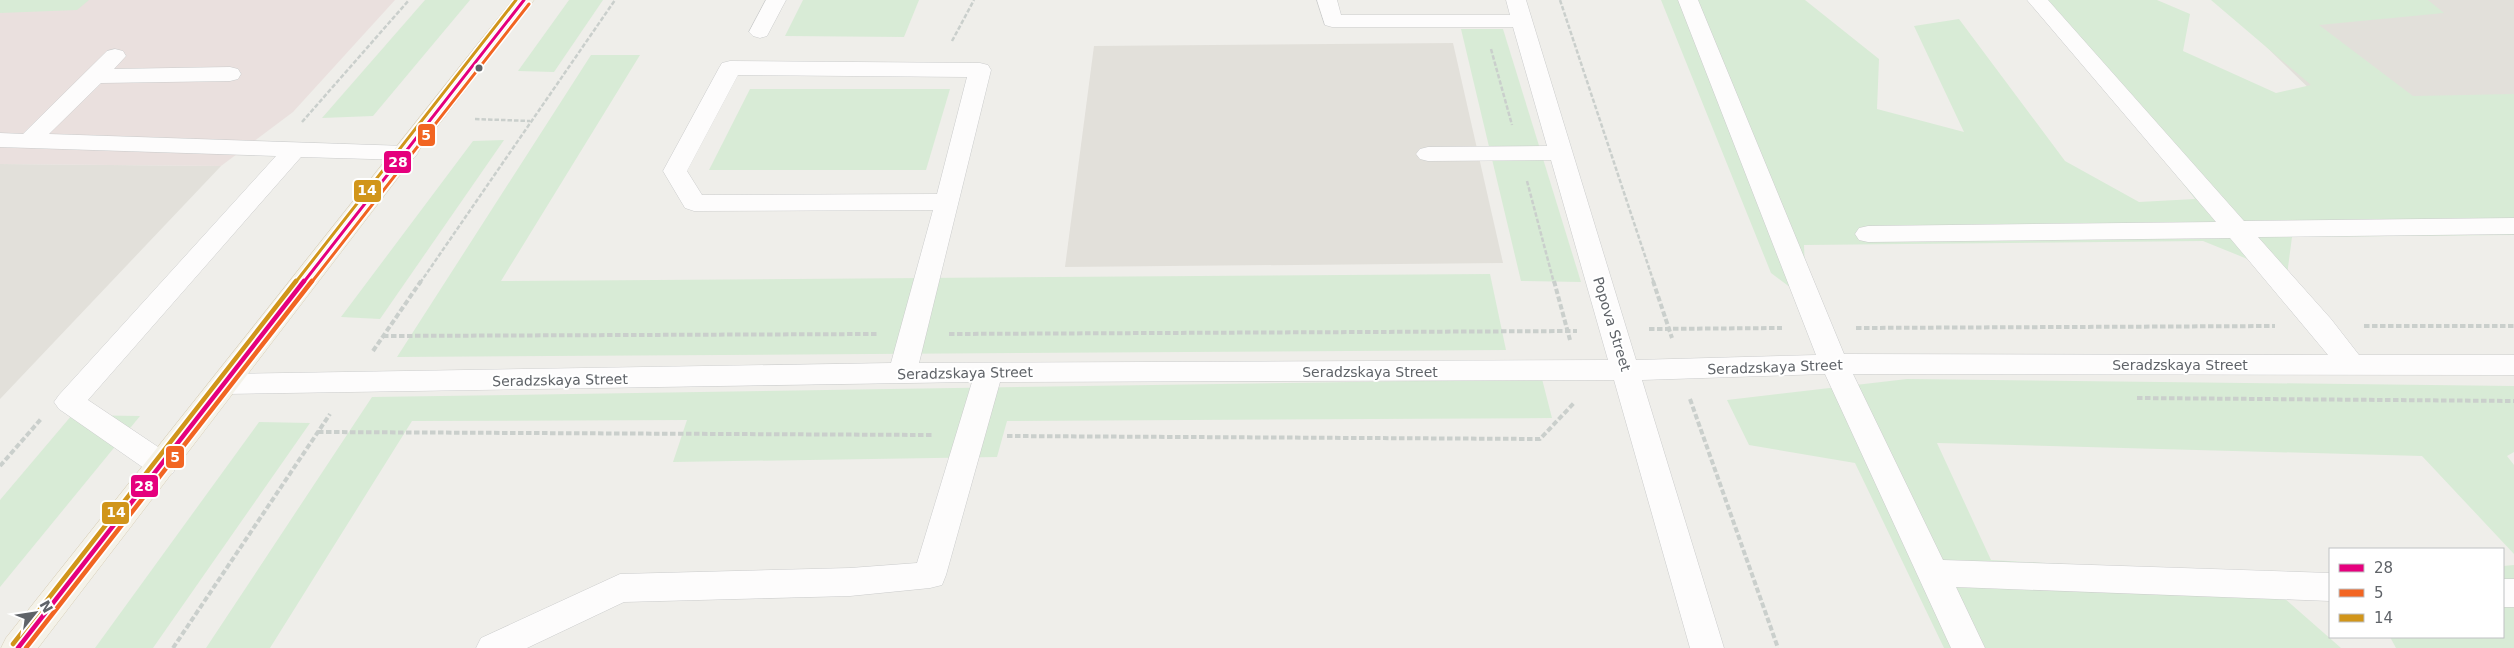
<svg xmlns="http://www.w3.org/2000/svg" width="2514" height="648" font-family="'DejaVu Sans',sans-serif">
  <style>
    .education { fill: #e2e0da }
    .medical { fill: #eae0de }
    .green { fill: #d8ebd6 }
    .lines { fill: none; stroke-linecap: round; stroke-linejoin: round }
    .minor-casing { stroke: #cbcccc; stroke-width: 1 }
    .major-casing { stroke: #d7ceb8; stroke-width: 1 }
    .path-far1 { stroke: #cacfcc; stroke-width: 2.5; stroke-dasharray: 4.5 2; stroke-linecap: butt }
    .path { stroke: #cacfcc; stroke-width: 4; stroke-dasharray: 5.5 2.5; stroke-linecap: butt }
    .minor { fill: #fdfcfc; fill-rule: evenodd }
    .major { fill: #f4f2e9; fill-rule: evenodd }
    .bus-1-far1-casing { stroke: #fff; stroke-width: 6 }
    .bus-1-casing { stroke: #fff; stroke-width: 8 }
    .bus-2-far1-casing { stroke: #fff; stroke-width: 6 }
    .bus-2-casing { stroke: #fff; stroke-width: 8 }
    .bus-3-far1-casing { stroke: #fff; stroke-width: 6 }
    .bus-3-casing { stroke: #fff; stroke-width: 8 }
    .bus-1-far1 { stroke: #e5007d; stroke-width: 3 }
    .bus-1 { stroke: #e5007d; stroke-width: 4.5 }
    .bus-2-far1 { stroke: #f26522; stroke-width: 3 }
    .bus-2 { stroke: #f26522; stroke-width: 4.5 }
    .bus-3-far1 { stroke: #d1951a; stroke-width: 3 }
    .bus-3 { stroke: #d1951a; stroke-width: 4.5 }
    .bus-dot { fill: #5f6368; stroke: #fff; stroke-width: 2 }
    .labels { text-anchor: middle; stroke-width: 4; stroke-linejoin: round; paint-order: stroke }
    .street-label { font-size: 14px; fill: #5f6368; stroke: #fff }
    .line-badge { stroke: #fff; stroke-width: 2 }
    .badge-label { font-size: 14px; text-anchor: middle; font-weight: bold; fill: #fff }
  </style>
  <rect width="100%" height="100%" fill="#efeeea"/>
  <g class="education">
    <polygon points="2218,0 2514,0 2514,131 2354,132"/>
    <polygon points="1453,43 1503,263 1065,267 1094,46"/>
    <polygon points="0,164 221,166 0,399"/>
  </g>
  <polygon class="medical" points="0,0 395,0 293,112 221,166 0,164"/>
  <g class="green">
    <polygon points="0,0 89,0 77,10 0,13"/>
    <polygon points="425,0 470,0 373,116 322,118"/>
    <polygon points="569,0 603,0 554,72 518,71"/>
    <polygon points="803,0 919,0 904,37 785,36"/>
    <polygon points="1661,0 1805,0 1879,59 1877,109 1964,132 1914,26 1959,19 2065,161 2139,202 2195,199 2040,0 2157,0 2190,14 2183,51 2276,93 2311,85 2211,0 2428,0 2444,13 2319,25 2413,96 2514,94 2514,235 2292,237 2287,275 2203,241 1804,245 1806,299 1771,273"/>
    <polygon points="1461,29 1503,29 1581,282 1521,281"/>
    <polygon points="591,55 640,55 501,281 1490,274 1506,350 397,357"/>
    <polygon points="750,89 950,89 926,170 709,170"/>
    <polygon points="504,140 380,319 341,317 473,141"/>
    <polygon points="1542,379 1552,418 1007,421 997,457 673,462 687,420 412,421 270,648 206,648 372,397"/>
    <polygon points="1907,379 2514,386 2514,452 2507,456 2514,465 2514,554 2422,456 1937,443 1991,560 2258,575 2341,648 1944,648 1855,463 1749,445 1727,400"/>
    <polygon points="72,415 140,416 0,587 0,500"/>
    <polygon points="259,422 310,423 153,648 95,648"/>
    <polygon points="2514,565 2514,648 2396,648 2390,637 2503,637 2503,566"/>
  </g>
  <g class="lines">
    <g class="minor-casing">
      <g id="minor">
        <polygon points="766,0 786,0 767,36 760,38 753,36 749,32"/>
        <path d="M1317,0h20l4,15h169l-4,-15h20l110,360 180,-5 -138,-355h20l146,354 484,1 -98,-117 -362,4 -9,-2 -4,-6 4,-6 9,-2 348,-4 -189,-222h21l196,221 270,-3v16l-256,3 73,82 28,36h155v20l-661,-1 90,186 387,13v28l-374,-14 29,61h-34l-126,-274 -183,6 82,268h-34l-76,-268 -614,2 -54,193 -4,10 -12,3 -80,8 -226,6 -97,46h-51l5,-10 139,-64 230,-6 67,-5 55,-181 -747,12 -10,-3 -4,-7 4,-7 10,-3 666,-11 42,-153 -239,1 -9,-3 -22,-37 56,-103 3,-5 8,-2 250,2 8,2 3,5 -72,293 689,-3 -57,-200 -123,1 -8,-2 -4,-5 4,-5 8,-2 119,-1 -34,-119h-181l-7,-2zM738,75l229,2 -30,117 -235,1 -15,-24z"/>
        <polygon points="115,49 123,51 126,56 114,69 230,67 238,69 241,74 238,79 230,81 101,83 49,134 406,146 414,148 418,153 414,158 406,160 301,157 88,400 173,457 177,465 173,473 162,477 151,473 59,409 54,402 59,395 276,156 0,147 0,133 23,134 107,51"/>
        <rect x="2503" y="579" width="11" height="28"/>
      </g>
    </g>
    <g class="major-casing">
      <polygon id="major" points="513,0 534,0 38,648 1,648 6,638"/>
    </g>
    <g class="path-far1">
      <polyline points="1560,0 1654,283"/>
      <polyline points="952,41 974,0"/>
      <polyline points="1491,49 1512,125"/>
      <polyline points="475,119 530,121"/>
      <polyline points="302,122 409,0"/>
      <polyline points="1527,181 1554,283"/>
      <polyline points="420,283 615,0"/>
    </g>
    <g class="path">
      <polyline points="1554,281 1570,340"/>
      <polyline points="1653,281 1672,338"/>
      <polyline points="2364,326 2514,326"/>
      <polyline points="1856,328 2275,326"/>
      <polyline points="1649,329 1782,328"/>
      <polyline points="949,334 1577,331"/>
      <polyline points="383,336 877,334"/>
      <polyline points="373,351 421,281"/>
      <polyline points="2137,398 2514,401"/>
      <polyline points="1690,399 1778,648"/>
      <polyline points="318,432 933,435"/>
      <polyline points="1007,436 1540,439 1574,403"/>
      <polyline points="0,466 41,419"/>
      <polyline points="173,648 330,414"/>
    </g>
    <use href="#minor" class="minor"/>
    <use href="#major" class="major"/>
    <g class="bus-1-far1-casing">
      <polyline id="bus-1-far1" points="303,283 524,0"/>
    </g>
    <g class="bus-1-casing">
      <polyline id="bus-1" points="18,648 304,281"/>
    </g>
    <g class="bus-2-far1-casing">
      <polyline id="bus-2-far1" points="311,283 529,4"/>
    </g>
    <g class="bus-2-casing">
      <polyline id="bus-2" points="26,648 312,281"/>
    </g>
    <g class="bus-3-far1-casing">
      <polyline id="bus-3-far1" points="295,283 516,0"/>
    </g>
    <g class="bus-3-casing">
      <polyline id="bus-3" points="13,644 296,281"/>
    </g>
    <use href="#bus-1-far1" class="bus-1-far1"/>
    <use href="#bus-1" class="bus-1"/>
    <use href="#bus-2-far1" class="bus-2-far1"/>
    <use href="#bus-2" class="bus-2"/>
    <use href="#bus-3-far1" class="bus-3-far1"/>
    <use href="#bus-3" class="bus-3"/>
  </g>
  <circle class="bus-dot" cx="479" cy="68" r="4.5"/>
  <g class="labels">
    <g class="street-label">
      <text transform="translate(1612 324) rotate(73)" y="5">Popova Street</text>
      <text x="2180" y="370">Seradzskaya Street</text>
      <text transform="translate(1775 367) rotate(-2)" y="5">Seradzskaya Street</text>
      <text x="1370" y="377">Seradzskaya Street</text>
      <text transform="translate(965 373) rotate(-1)" y="5">Seradzskaya Street</text>
      <text transform="translate(560 380) rotate(-1)" y="5">Seradzskaya Street</text>
    </g>
  </g>
  <g class="line-badge">
    <rect x="417" y="123" width="19" height="24" rx="5" fill="#f26522"/>
    <rect x="383" y="150" width="29" height="24" rx="5" fill="#e5007d"/>
    <rect x="353" y="179" width="29" height="24" rx="5" fill="#d1951a"/>
    <rect x="165" y="445" width="20" height="24" rx="5" fill="#f26522"/>
    <rect x="130" y="474" width="29" height="24" rx="5" fill="#e5007d"/>
    <rect x="101" y="501" width="29" height="24" rx="5" fill="#d1951a"/>
  </g>
  <g class="badge-label">
    <text x="426" y="140">5</text>
    <text x="398" y="167">28</text>
    <text x="367" y="195">14</text>
    <text x="175" y="462">5</text>
    <text x="144" y="491">28</text>
    <text x="116" y="517">14</text>
  </g>
  <rect x="2329" y="548" width="175" height="90" fill="#ffffff" stroke="#bfc1c3"/>
  <rect x="2339" y="564" width="25" height="8" fill="#e5007d" stroke="#bfc1c3"/>
  <text x="2374" y="573" font-size="15" fill="#5f6368">28</text>
  <rect x="2339" y="589" width="25" height="8" fill="#f26522" stroke="#bfc1c3"/>
  <text x="2374" y="598" font-size="15" fill="#5f6368">5</text>
  <rect x="2339" y="614" width="25" height="8" fill="#d1951a" stroke="#bfc1c3"/>
  <text x="2374" y="623" font-size="15" fill="#5f6368">14</text>
  <g transform="translate(35 613) rotate(60)" stroke="#ffffff" stroke-width="4" paint-order="stroke">
  <path d="M0-4L9 19L0 12L-9 19Z" fill="#5f6368"/>
  <text y="-8" font-size="14" font-weight="bold" text-anchor="middle" fill="#5f6368">N</text>
  </g>
</svg>
